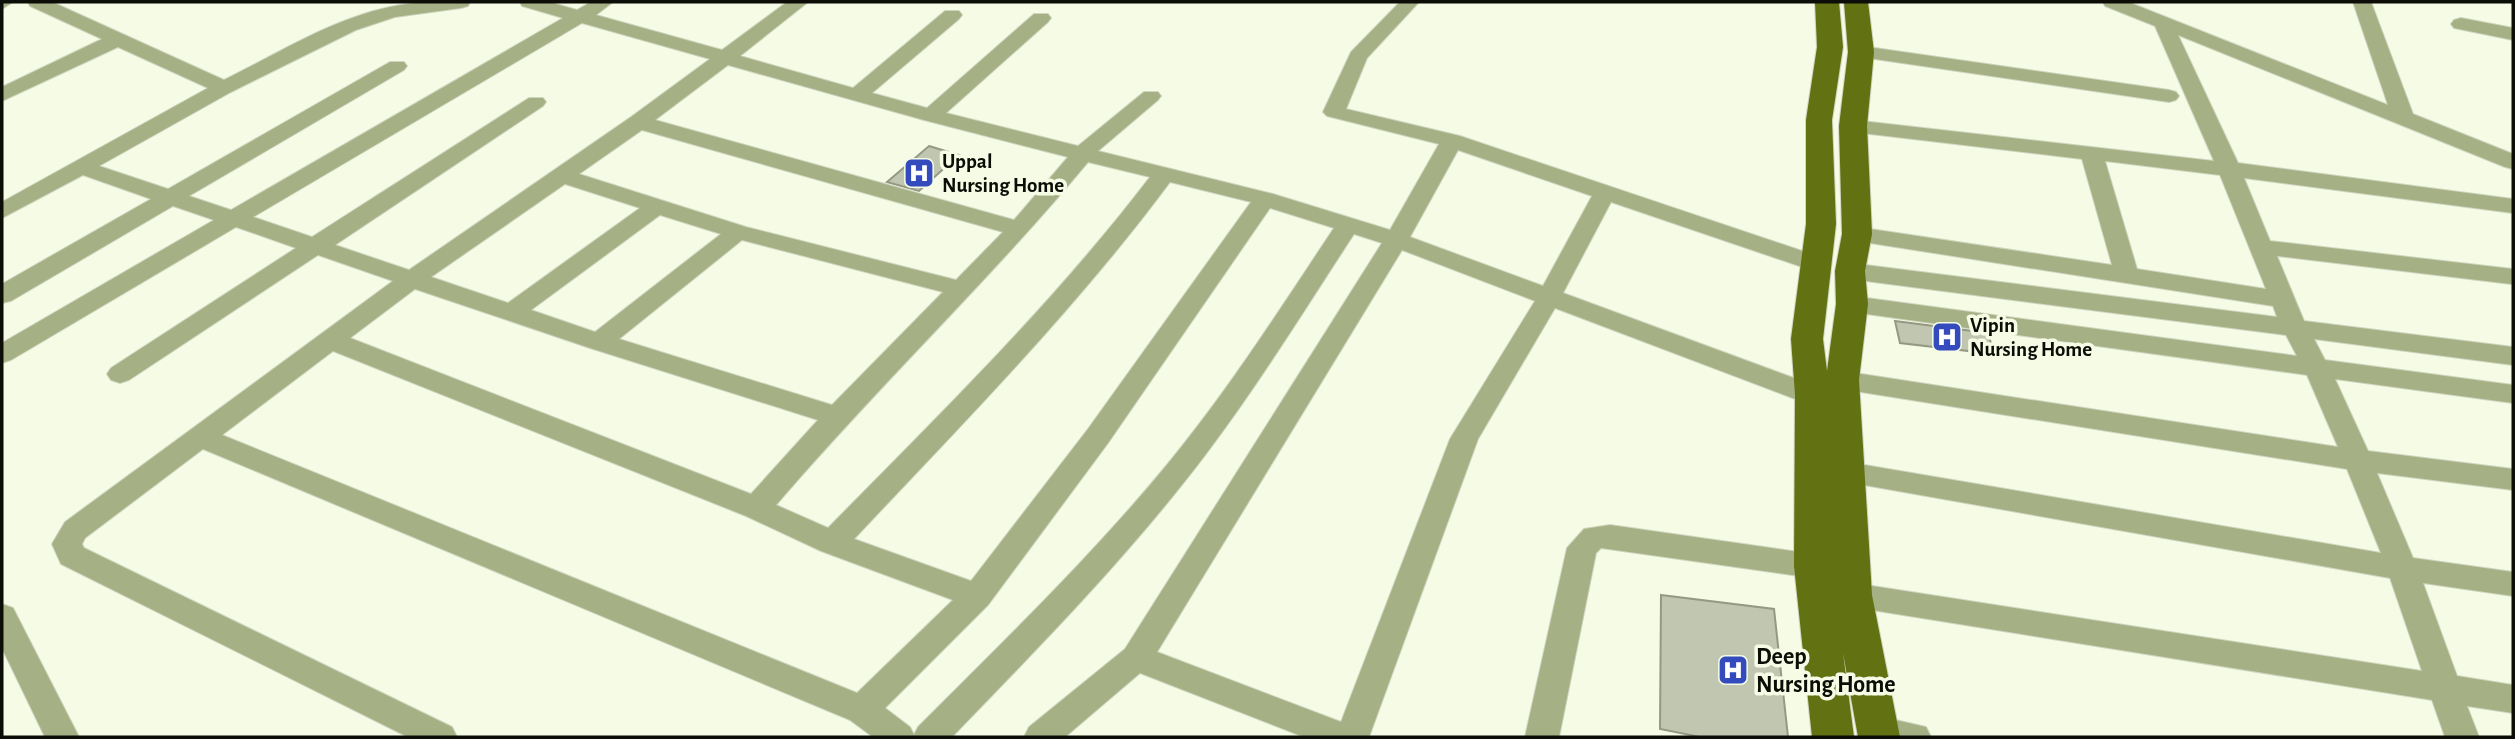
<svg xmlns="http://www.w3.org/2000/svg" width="2515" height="739" font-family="'Alegreya Sans',sans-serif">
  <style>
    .building { fill: #c0c6b0; stroke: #949984; stroke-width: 2 }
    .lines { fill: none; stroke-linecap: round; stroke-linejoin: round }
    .minor-casing { stroke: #d0d5c0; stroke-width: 2 }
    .major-casing { stroke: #d0d5c0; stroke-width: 2 }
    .minor { fill: #a5b084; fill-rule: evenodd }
    .major { fill: #627212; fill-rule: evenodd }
    .labels { text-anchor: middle; stroke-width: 7; stroke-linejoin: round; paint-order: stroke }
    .poi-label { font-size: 21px; font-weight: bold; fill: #0b0d06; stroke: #f5fbe4; text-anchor: start }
    .near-poi-label { font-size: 24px; font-weight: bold; fill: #0b0d06; stroke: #f5fbe4; text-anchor: start }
  </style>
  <rect width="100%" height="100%" fill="#f5fbe4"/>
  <g class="building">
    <polygon points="929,146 959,155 919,191 887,182"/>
    <polygon points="1895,321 1988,333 1994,354 1900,343"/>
    <polygon points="1661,595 1774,609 1788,737 1700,737 1660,729"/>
  </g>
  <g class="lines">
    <g class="minor-casing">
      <g id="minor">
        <polygon points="2,2 13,2 2,9"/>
        <path d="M28,2h24l172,78c53,-26 108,-61 166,-73 27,-6 53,-5 80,-5l-2,4 -7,2 -66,9 -39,13 -125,62 -132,74 69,23 222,-127h14l3,4 -3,4 -215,126 42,14 332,-192 -41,-12 -2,-4h29l28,8 14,-8h22l-17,13 126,35 65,-48h21l-68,54 113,32 92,-77h14l3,4 -3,4 -87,74 55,15 107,-94h14l3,4 -3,4 -102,91 132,33 66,-54h14l3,4 -3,4 -60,51 175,43 117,36 49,-86 -112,-28 -4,-4 28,-60 49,-50h19l-52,56 -21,51 114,27 366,123 3,5 -3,5 -9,3 -9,-3 -197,-67 -48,91 258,95 4,7 -4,7 -9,2 -9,-2 -248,-94 -77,131 -109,298h-65l-164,-64 -75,64h-41l5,-10 96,-78 257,-406 -28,-9c-55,84 -107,169 -169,247 -72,91 -153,173 -233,256h-79l-23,-17 -647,-271 -118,89 -3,6 2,4 368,179 5,10h-49l-347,-173 -9,-20 13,-22 328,-241 -75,-26 -189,125 -9,3 -9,-3 -4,-6 4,-6 185,-120 -60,-21 -225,133 -9,3v-20l212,-123 -41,-14 -162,95 -9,2v-19l149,-85 -68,-24 -81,43v-16l206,-114 -90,-41 -116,54v-14l100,-48 -72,-33zM582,23l128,36 -79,58 -222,153 -74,-25 208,-139 3,-4 -3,-4h-14l-217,139 -59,-20zM728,65l196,55 144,37 -54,63 -359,-100zM642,130l361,102 -47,48 -210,-53 -167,-53zM1458,150l134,46 -49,90 -133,-49zM1088,162l62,15c-97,127 -211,238 -322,351l-52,-23c101,-118 213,-224 312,-343zM1170,182l81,20 -163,227 -117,152 -117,-42c109,-116 221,-229 316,-357zM565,184l75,24 -132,95 -77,-26zM1270,208l64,20c-54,81 -106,163 -168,238 -76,92 -163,176 -248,261l-4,8 -4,-8 -25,-19 103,-103 120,-162zM660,215l61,19 -126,98 -64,-22zM742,240l201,52 -111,113 -213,-66zM1402,250l133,51 -85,138 -109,283 -184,-70zM415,289l175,59 228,72 -67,74 -401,-156zM333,351l413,165 75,35 132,49 -96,93 -635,-258z"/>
        <path d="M2103,2h25l260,103 -35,-103h18l42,112 100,40v15l-8,-2 -327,-132 60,128 275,36v14l-269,-35 26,63 243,28v14l-2,1 -234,-28 27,65 209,26v18l-199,-26 11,21 188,25v18l-178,-24 33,72 145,18v21l-136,-17 36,85 100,14v24l-90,-13 34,93 56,9v28l-46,-7 12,31h-34l-13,-37 -579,-93 -11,-3 -4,-9 4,-9 11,-3 569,88 -32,-93 -543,-96 -10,-3 -4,-7 4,-7 10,-3 534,91 -34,-84 -505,-80 -9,-3 -4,-6 4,-6 9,-3 496,76 -31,-72 -455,-63 -9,-2 -3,-6 3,-6 9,-2 445,60 -11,-21 -436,-56 -9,-3 -3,-5 3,-5 9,-3 427,54 -4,-11 -416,-65 -8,-2 -4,-5 4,-5 8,-2 255,38 -30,-106 -229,-27 -8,-1 -3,-5 3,-5 8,-1 361,41 -59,-135 -50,-20zM2105,161l115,14 46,114 -129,-20z"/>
        <polygon points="2461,18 2513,28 2513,40 2454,28 2451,24 2454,20"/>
        <polygon points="1861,46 2169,90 2176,92 2179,96 2176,100 2169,102 1854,56 1851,52 1854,48"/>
        <polygon points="1610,525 1813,554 1824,558 1828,566 1824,574 1813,578 1601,548 1596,553 1559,737 1525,737 1567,548 1584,529"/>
        <polygon points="2,604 13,608 79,737 45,737 2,648"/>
        <polygon points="1878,716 1926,727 1931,737 1864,737 1861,731 1866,721"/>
      </g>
    </g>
    <g class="major-casing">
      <polygon id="major" points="1815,2 1839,2 1843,47 1832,120 1836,224 1823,339 1827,371 1836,304 1835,271 1842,234 1839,126 1848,52 1844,2 1868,2 1874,52 1867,126 1872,234 1865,271 1868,304 1859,380 1872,595 1900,737 1858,737 1843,653 1854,737 1812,737 1794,566 1795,395 1791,339 1806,224 1806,120 1817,47"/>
    </g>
    <use href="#minor" class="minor"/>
    <use href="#major" class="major"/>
  </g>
  <defs>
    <g id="hospital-square" transform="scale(1.575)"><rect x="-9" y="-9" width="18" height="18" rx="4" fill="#334bbc" stroke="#f5fbe4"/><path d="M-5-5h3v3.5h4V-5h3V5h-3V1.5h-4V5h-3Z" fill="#fff"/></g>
  </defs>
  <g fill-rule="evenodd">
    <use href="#hospital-square" x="919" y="173"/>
    <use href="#hospital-square" x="1947" y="337"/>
    <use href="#hospital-square" x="1733" y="670"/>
  </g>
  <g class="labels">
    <g class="poi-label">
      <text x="942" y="168">Uppal<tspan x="942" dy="24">Nursing Home</tspan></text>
      <text x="1970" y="332">Vipin<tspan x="1970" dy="24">Nursing Home</tspan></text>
    </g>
    <g class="near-poi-label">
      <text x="1756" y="664">Deep<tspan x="1756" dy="28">Nursing Home</tspan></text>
    </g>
  </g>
  <rect width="2515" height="739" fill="none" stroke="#0b0d06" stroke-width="7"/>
</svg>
